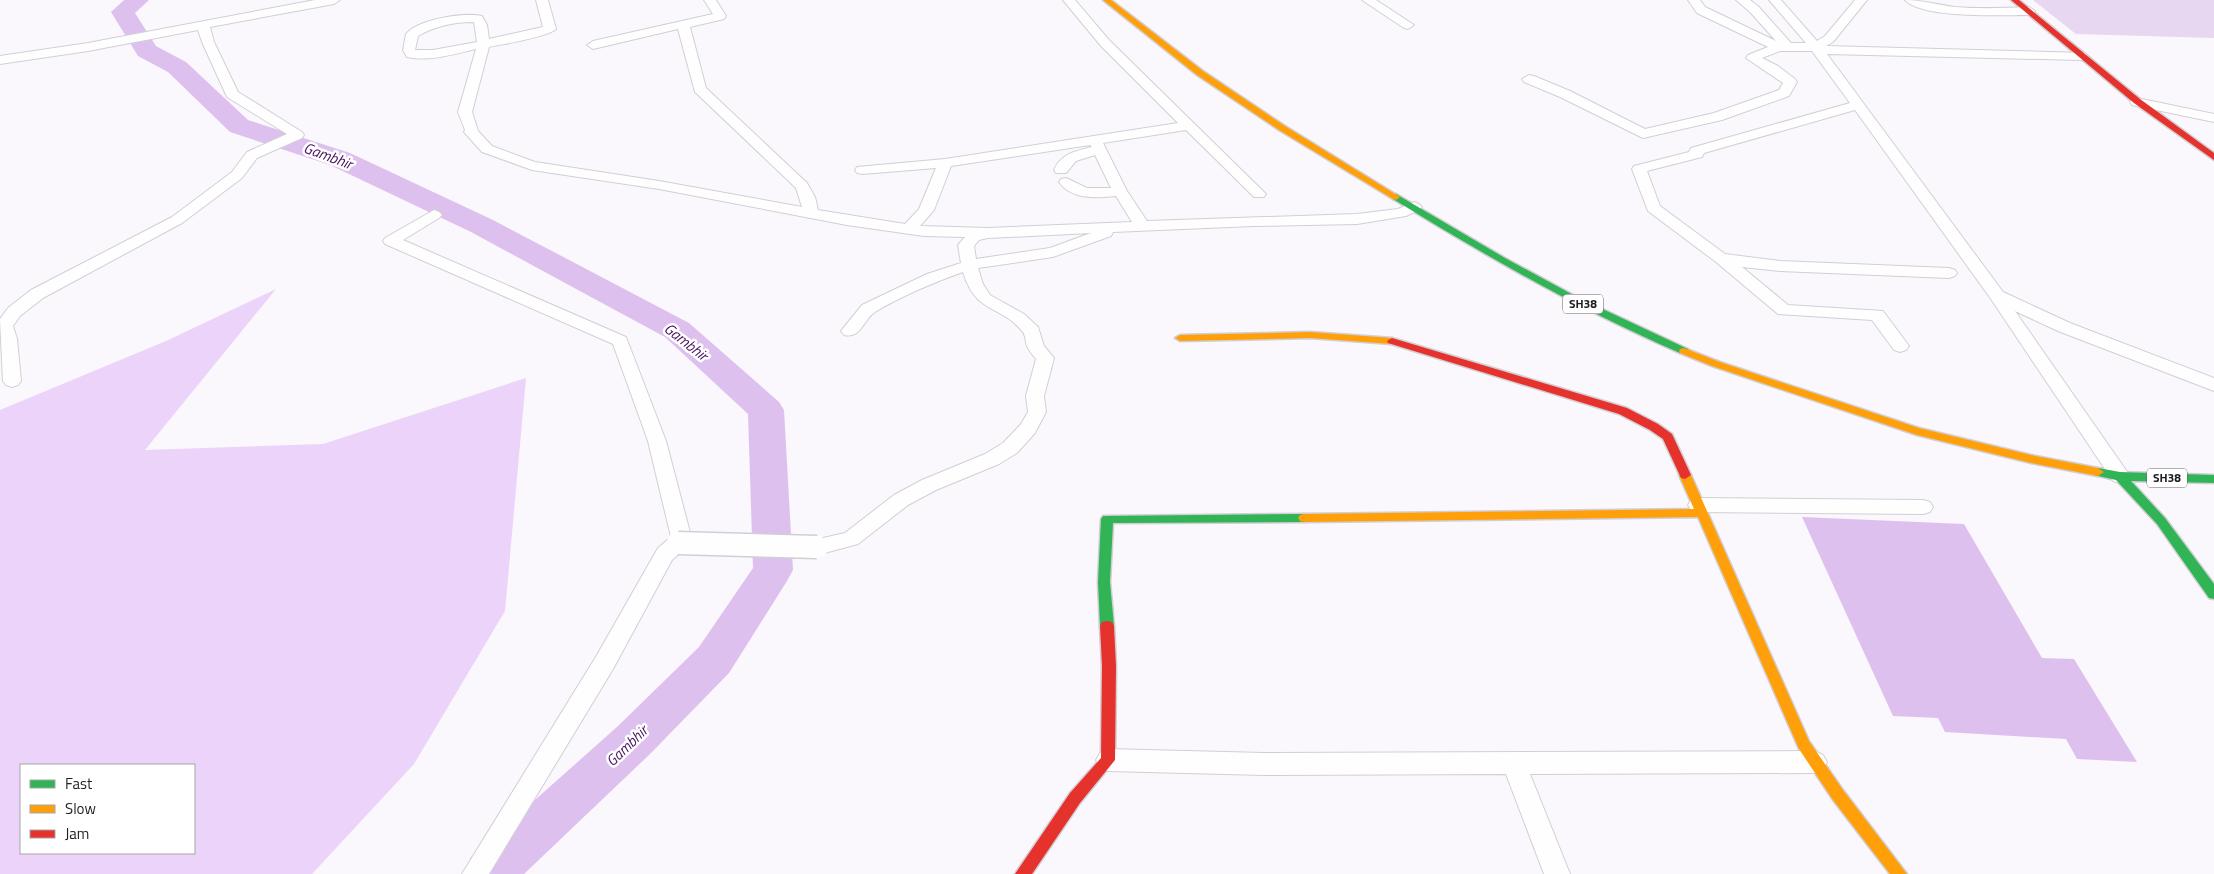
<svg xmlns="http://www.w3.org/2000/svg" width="2214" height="874" font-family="'Titillium Web',sans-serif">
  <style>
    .green { fill: #e7d7f1 }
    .forest { fill: #ecd3fa; fill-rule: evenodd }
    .water { fill: #dec0ef }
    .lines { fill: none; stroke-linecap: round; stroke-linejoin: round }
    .river { fill: #dec0ef; fill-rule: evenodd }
    .street-casing { stroke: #d2cfd4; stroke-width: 2 }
    .fast-casing { stroke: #d2cfd4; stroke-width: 3 }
    .slow-casing { stroke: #d2cfd4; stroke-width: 3 }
    .jam-casing { stroke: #d2cfd4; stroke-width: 3 }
    .street { fill: #fefeff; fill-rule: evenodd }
    .fast { fill: #30b455; fill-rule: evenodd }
    .slow { fill: #ff9f0a; fill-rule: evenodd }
    .jam { fill: #e5322d; fill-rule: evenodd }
    .street-bridge-casing { stroke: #d2cfd4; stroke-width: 25; stroke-linecap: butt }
    .street-bridge { stroke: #fefeff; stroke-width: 22 }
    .labels { text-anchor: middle; stroke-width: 5; stroke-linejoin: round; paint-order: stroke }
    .shield { fill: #fff; stroke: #646264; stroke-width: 1 }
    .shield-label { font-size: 12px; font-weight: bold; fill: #211e22 }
    .water-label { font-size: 15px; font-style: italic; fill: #47125e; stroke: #fff }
  </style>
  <rect width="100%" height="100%" fill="#faf7fd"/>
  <polygon class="green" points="2033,0 2214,0 2214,38 2076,34"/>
  <path class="forest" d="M276,289l-131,161 178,-6 203,-66 -21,233 -91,153 -102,110h-312v-464l166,-69zM21,765h173v88h-173z"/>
  <polygon class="water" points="1802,517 1964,524 2042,658 2074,659 2137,762 2077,759 2066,739 1945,732 1938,718 1893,716"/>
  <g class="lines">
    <polygon class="river" points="124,0 149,0 135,13 156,46 186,62 248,120 350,153 493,220 689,323 779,402 784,410 793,570 787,581 729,673 650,754 524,874 464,874 471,857 618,726 699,647 753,568 748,414 665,337 578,290 471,232 330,165 230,132 168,72 138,56 111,12"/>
    <g class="street-casing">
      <g id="street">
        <polygon points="315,0 340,0 334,4 210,27 214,42 238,92 302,132 304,135 302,138 257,158 242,178 182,223 43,298 20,316 13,326 17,339 21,381 18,385 12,387 6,385 3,381 0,319 8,308 31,290 172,217 232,172 247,152 287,134 227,97 202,42 198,30 88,51 0,64 0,56 88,43"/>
        <path d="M536,0h12l8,29c-8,8 -53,15 -67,18l-17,65 6,19 14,15 43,16 124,19 143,26 -6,-19 -101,-96 -17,-63 -85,20 -6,-4 6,-4 120,-27 -9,-14h12l10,16 -2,3 -34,8 16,61 101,95 8,14 3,13 87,14 14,-15 17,-41 -74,6 -5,-1 -2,-3 2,-3 88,-8 233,-36 -77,-77 -38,-46h12l34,40 157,154 -2,3h-10l-68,-67 -83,13 24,48 20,30 210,-7 41,-5 16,-7 5,2 3,3 -3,3 -13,6 -49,8 -104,2 -140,6 -2,4 -58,21 -75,11 5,16 7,11 34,19 14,13 6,19 10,12 -10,38 2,16 -11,21 -18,20 -18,11 -63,26 -28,15 -50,39 -41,11 -7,-2 -3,-6 3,-6 35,-8 49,-38 28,-15 63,-26 18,-11 18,-19 7,-12 -2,-16 10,-37c-3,-4 -7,-8 -9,-13 -2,-5 -1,-11 -5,-15 -22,-27 -46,-16 -59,-59 -26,9 -64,25 -88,40 -12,8 -14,27 -31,23l-3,-4 21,-26 65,-31 34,-11 -3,-18 7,-8 -41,-1 -77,-11 -188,-36 -127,-19 -50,-18 -18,-20 1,-2 -7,-18 18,-63c-22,5 -46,13 -69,8l-4,-7 3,-16c12,-15 58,-22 76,-18l5,9 2,14 54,-12zM474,22l3,20 -44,8h-18l3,-14c17,-10 36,-14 56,-14zM1090,145l2,2c-17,4 -31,7 -38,23l2,3h10l10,-12 19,-6 16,33h-24l-21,-10 -5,1 -2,3c12,18 38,16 57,14l16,26 -144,6 -68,-2 14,-16 17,-44zM1091,233l-41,15 -74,11 -2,-13 5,-6 9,-2z"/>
        <polygon points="1362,0 1376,0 1414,25 1408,29 1404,28"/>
        <polygon points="1688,0 1700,0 1705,7 1776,41 1750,12 1736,0 1750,0 1758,6 1791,43 1806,43 1769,0 1781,0 1817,41 1825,36 1855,0 1867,0 1833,42 1826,46 2085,53 2087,56 2085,59 2081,60 1827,54 2003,292 2070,323 2214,378 2214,391 2058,331 2015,311 2130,476 2127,481 2120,483 2113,481 1991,299 1855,110 1704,153 1702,157 1647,171 1660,206 1725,254 1780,261 1949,268 1955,270 1957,273 1955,276 1949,278 1780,271 1742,267 1788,305 1883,311 1909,346 1906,350 1900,352 1894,350 1872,320 1778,314 1716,262 1648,211 1632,169 1634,166 1689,152 1691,148 1850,103 1812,51 1780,51 1762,58 1778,66 1795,79 1797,82 1789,96 1722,120 1643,138 1560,97 1524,82 1522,79 1529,75 1534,76 1570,91 1645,129 1714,113 1779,90 1783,83 1746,58 1748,55 1768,47 1697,13"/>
        <path d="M1905,0c17,0 33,5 50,7 25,2 49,1 74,0l6,4 -6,4c-26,0 -106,4 -124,-15z"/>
        <polygon points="2137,98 2214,114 2214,122 2132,105 2130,102 2132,99"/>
        <polygon points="434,210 439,212 442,215 439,218 403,240 626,337 666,441 692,540 689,545 672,560 613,669 489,874 462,874 597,655 658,548 671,537 648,441 613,344 385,244 383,241 385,238"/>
        <polygon points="1698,498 1923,500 1930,502 1933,507 1930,512 1923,514 1698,512 1691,510 1688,505 1691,500"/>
        <polygon points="1108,749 1264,753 1815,751 1823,755 1827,762 1823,769 1815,773 1530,774 1570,874 1544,874 1506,774 1264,775 1108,771 1100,767 1096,760 1100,753"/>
      </g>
    </g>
    <g class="fast-casing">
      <g id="fast">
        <path d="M1396,194l109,64 72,39 111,52 1,2 -1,2h-8c-100,-43 -194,-97 -287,-154l-1,-2z"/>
        <polygon points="2098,468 2120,472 2214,475 2214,483 2131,481 2165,518 2214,584 2214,599 2209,598 2157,524 2116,480 2094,475 2092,472 2094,469"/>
        <polygon points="1304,514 1308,515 1310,518 1308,521 1304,522 1113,523 1110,582 1114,626 1112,630 1107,631 1102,630 1100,626 1098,582 1101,519 1103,516"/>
      </g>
    </g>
    <g class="slow-casing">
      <g id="slow">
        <polygon points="1103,0 1111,0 1203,71 1285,126 1400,197 1396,200 1393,199 1279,130 1197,75"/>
        <polygon points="1310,332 1392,338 1397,341 1392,344 1310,338 1180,341 1175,338 1180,335"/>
        <polygon points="1684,348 1720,362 1919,428 2031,455 2098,468 2104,472 2098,476 2031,463 1917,435 1712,366 1680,353 1679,351 1680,349"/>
        <polygon points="1685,471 1691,475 1809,741 1843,790 1907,874 1890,874 1833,800 1799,749 1698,517 1304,522 1300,521 1298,518 1300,515 1304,514 1694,509 1679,475"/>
      </g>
    </g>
    <g class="jam-casing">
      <g id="jam">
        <polygon points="2011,0 2019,0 2140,99 2214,153 2214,160 2134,103"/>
        <polygon points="1392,338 1627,408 1658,424 1672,434 1691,475 1685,479 1681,478 1663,439 1650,430 1619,414 1388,343 1387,341"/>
        <polygon points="1107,621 1112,622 1114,626 1116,666 1115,760 1080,803 1032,874 1015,874 1070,793 1101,758 1102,666 1100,626 1102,622"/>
      </g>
    </g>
    <use href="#street" class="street"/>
    <use href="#fast" class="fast"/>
    <use href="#slow" class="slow"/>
    <use href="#jam" class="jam"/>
    <g class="street-bridge-casing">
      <polyline id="street-bridge" points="678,543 817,547"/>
    </g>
    <use href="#street-bridge" class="street-bridge"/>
  </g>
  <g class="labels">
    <g class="shield">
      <rect x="1563" y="294.5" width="40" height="19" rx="4"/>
      <rect x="2147" y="468.5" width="40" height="19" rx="4"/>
    </g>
    <g class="shield-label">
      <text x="1583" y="308">SH38</text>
      <text x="2167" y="482">SH38</text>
    </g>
    <g class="water-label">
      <text transform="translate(328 156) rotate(20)" y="5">Gambhir</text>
      <text transform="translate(686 342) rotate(38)" y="5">Gambhir</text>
      <text transform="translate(627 746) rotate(-44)" y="5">Gambhir</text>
    </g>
  </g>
  <rect x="20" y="764" width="175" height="90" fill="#ffffff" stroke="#a6a5a7"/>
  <rect x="30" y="780" width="25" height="8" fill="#30b455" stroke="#a6a5a7"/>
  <text x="65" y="789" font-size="15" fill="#211e22">Fast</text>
  <rect x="30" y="805" width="25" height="8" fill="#ff9f0a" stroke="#a6a5a7"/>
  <text x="65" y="814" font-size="15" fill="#211e22">Slow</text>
  <rect x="30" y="830" width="25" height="8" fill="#e5322d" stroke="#a6a5a7"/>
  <text x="65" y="839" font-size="15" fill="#211e22">Jam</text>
</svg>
